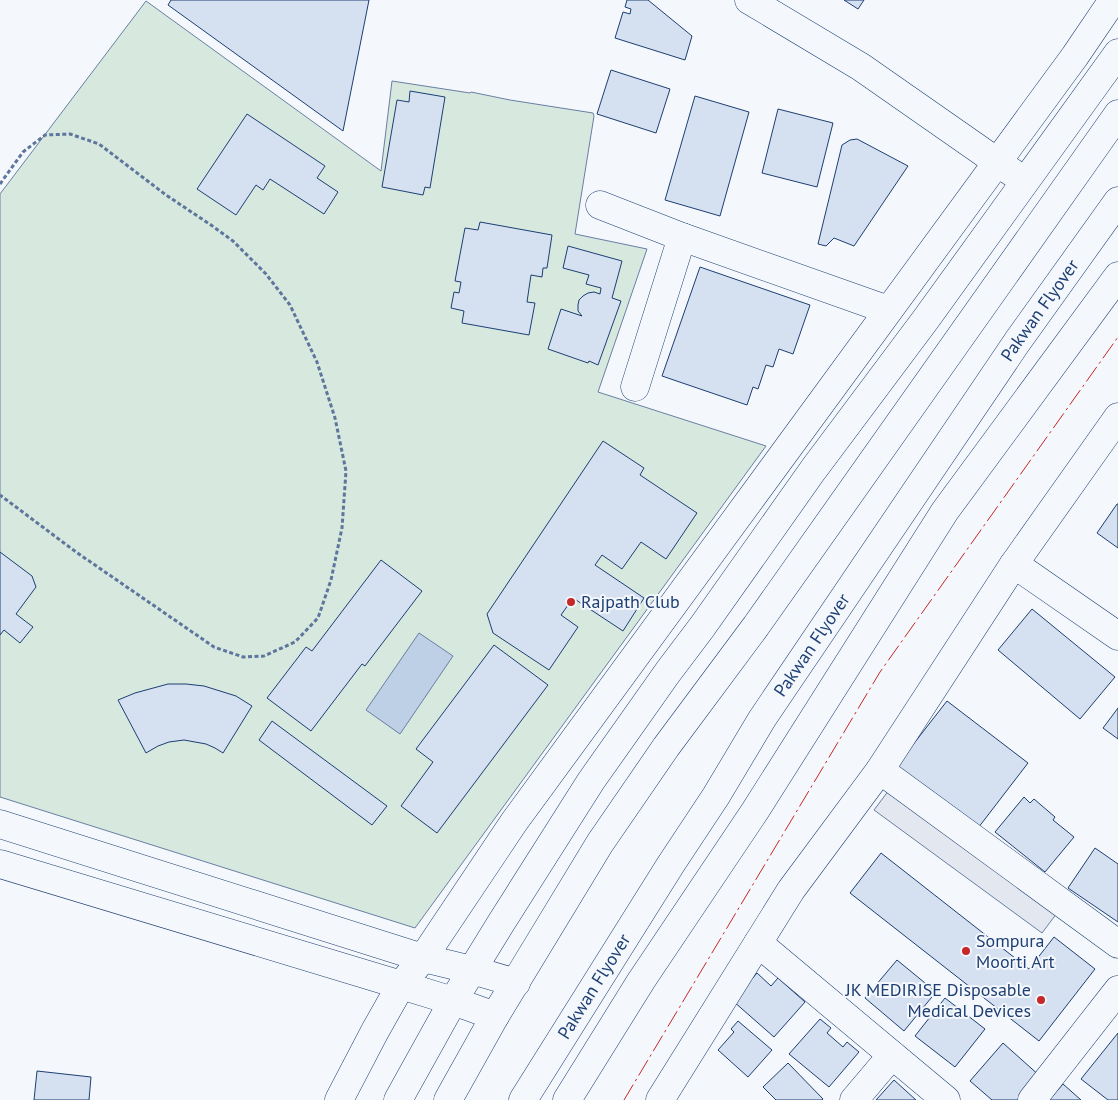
<svg xmlns="http://www.w3.org/2000/svg" width="1118" height="1100" font-family="'PT Sans',sans-serif">
  <style>
    .green { fill: #d7e8df; stroke: #687fa3 }
    .parking { fill: #e3e8f0; stroke: #687fa3 }
    .water { fill: #bed0e5; stroke: #687fa3 }
    .building { fill: #d5e0f0; stroke: #1d3f73 }
    .lines { fill: none; stroke-linecap: round; stroke-linejoin: round }
    .minor-casing { stroke: #1d3f73; stroke-width: 29 }
    .major-casing { stroke: #1d3f73; stroke-width: 29 }
    .highway-casing { stroke: #1d3f73; stroke-width: 29 }
    .path { stroke: #5e769c; stroke-width: 3; stroke-dasharray: 4 2.5; stroke-linecap: butt }
    .minor { stroke: #f4f7fb; stroke-width: 28 }
    .major { stroke: #f4f7fb; stroke-width: 28 }
    .highway { stroke: #f4f7fb; stroke-width: 28 }
    .power { stroke: #c62828; stroke-width: 1; stroke-dasharray: 18 4 2.5 4; stroke-linecap: butt }
    .poi-dot { fill: #c62828; stroke: #f4f7fb; stroke-width: 2 }
    .labels { text-anchor: middle; stroke-width: 4; stroke-linejoin: round; paint-order: stroke }
    .street-label { font-size: 18px; fill: #1d3f73; stroke: #f4f7fb }
    .poi-label { font-size: 18px; fill: #1d3f73; stroke: #f4f7fb; text-anchor: start }
  </style>
  <rect width="100%" height="100%" fill="#f4f7fb"/>
  <polygon class="green" points="146,1 381,171 392,81 470,93 471,92 510,100 593,113 594,116 575,234 647,249 598,392 766,446 415,928 0,797 0,194"/>
  <polygon class="parking" points="898,778 1066,901 1042,933 874,810"/>
  <polygon class="water" points="419,633 453,656 400,734 366,710"/>
  <g class="building">
    <polygon points="171,0 369,0 343,131 168,5"/>
    <polygon points="627,0 648,0 692,36 685,60 615,38 623,12 630,14 631,9 625,7"/>
    <polygon points="844,0 864,0 858,9"/>
    <polygon points="611,70 670,89 656,133 597,114"/>
    <polygon points="410,91 445,97 430,188 425,187 423,195 382,187 397,100 409,102"/>
    <polygon points="695,96 749,112 720,216 665,200"/>
    <polygon points="778,109 833,123 817,187 762,173"/>
    <polygon points="247,114 325,166 317,178 338,192 324,214 270,179 263,190 256,185 236,215 197,189"/>
    <polygon points="857,139 908,166 854,246 834,238 826,246 818,244 842,145 850,140"/>
    <polygon points="480,222 552,235 547,268 543,268 542,277 531,275 527,302 535,303 529,335 462,323 464,311 451,308 454,292 459,293 461,282 455,281 465,228 478,230"/>
    <polygon points="568,246 622,261 612,298 621,301 598,365 589,361 588,363 548,349 561,309 582,316 578,311 578,305 579,300 583,296 588,293 594,292 600,294 601,288 586,284 589,275 563,268"/>
    <polygon points="700,267 810,305 793,354 779,349 773,367 766,365 758,389 753,387 747,405 662,376"/>
    <polygon points="603,441 644,468 640,475 697,513 666,559 641,542 622,569 602,555 595,565 644,598 623,631 573,598 561,615 578,627 549,670 493,633 487,614"/>
    <polygon points="1117,504 1118,504 1118,548 1097,533"/>
    <polygon points="0,552 32,576 36,587 16,614 33,627 20,643 4,630 0,635"/>
    <polygon points="381,560 422,591 365,666 362,664 311,731 267,698 306,647 312,651"/>
    <polygon points="1032,609 1115,677 1080,719 998,650"/>
    <polygon points="494,645 548,685 437,833 401,806 433,762 416,749"/>
    <polygon points="168,684 186,684 204,686 236,696 252,706 223,753 215,748 206,744 184,740 169,742 158,746 146,753 118,700 135,693"/>
    <polygon points="947,701 1028,763 975,832 894,769"/>
    <polygon points="1118,708 1118,739 1103,728"/>
    <polygon points="272,721 387,806 372,825 259,740"/>
    <polygon points="1024,797 1030,803 1034,799 1055,817 1053,820 1074,837 1045,872 995,832"/>
    <polygon points="1095,848 1118,864 1118,922 1068,888"/>
    <polygon points="881,853 1029,969 1054,937 1095,969 1039,1041 850,893"/>
    <polygon points="897,960 936,992 904,1031 865,998"/>
    <polygon points="757,973 771,986 778,978 805,1002 774,1037 733,1001"/>
    <polygon points="945,998 985,1029 955,1067 915,1036"/>
    <polygon points="820,1019 831,1028 827,1033 843,1047 847,1042 859,1052 829,1087 789,1054"/>
    <polygon points="738,1021 772,1050 748,1077 718,1050 734,1032 731,1029"/>
    <polygon points="1118,1033 1118,1100 1108,1100 1081,1079"/>
    <polygon points="1003,1043 1041,1077 1020,1100 992,1100 970,1081"/>
    <polygon points="788,1063 823,1099 822,1100 776,1100 763,1087"/>
    <polygon points="37,1071 91,1077 89,1100 34,1100"/>
    <polygon points="894,1080 916,1100 876,1100"/>
    <polygon points="1063,1084 1081,1100 1049,1100"/>
  </g>
  <g class="lines">
    <g class="minor-casing">
      <g id="minor">
        <polyline points="749,0 861,67 1013,173"/>
        <polyline points="600,205 682,237 888,310"/>
        <polyline points="635,387 682,237"/>
        <polyline points="1014,564 1118,636"/>
        <polyline points="880,770 1118,944"/>
        <polyline points="758,943 946,1100"/>
        <polyline points="339,1100 375,1031 401,985 423,958 514,822 1075,56 1113,0"/>
        <polyline points="660,1100 791,890 880,770 1014,564 1118,417"/>
        <polyline points="854,1100 892,1055"/>
        <polyline points="1032,1100 1118,990"/>
      </g>
    </g>
    <g class="major-casing">
      <g id="major">
        <polyline points="0,824 423,958 472,970 516,983"/>
        <polyline points="0,864 401,985 453,1001 495,1016"/>
        <polyline points="398,1100 453,1001 501,923 591,781 668,672 702,627 813,470 926,319 1118,53"/>
        <polyline points="567,1100 641,981 755,811 945,511 1118,276"/>
      </g>
    </g>
    <g class="highway-casing">
      <g id="highway">
        <polyline points="448,1100 495,1016 600,843 666,747 756,626 1118,114"/>
        <path id="s1" d="M523,1100l148,-236 45,-68 46,-77 255,-377 101,-141"/>
      </g>
    </g>
    <polyline class="path" points="0,184 23,152 45,135 70,134 99,144 166,195 211,225 233,241 266,274 290,305 317,362 335,418 346,471 342,528 331,580 318,618 295,642 264,656 243,657 214,647 76,552 0,495"/>
    <use href="#minor" class="minor"/>
    <use href="#major" class="major"/>
    <use href="#highway" class="highway"/>
    <polyline class="power" points="624,1100 880,672 1118,337"/>
  </g>
  <g class="poi-dot">
    <circle cx="571" cy="602" r="5"/>
    <circle cx="966" cy="951" r="5"/>
    <circle cx="1041" cy="1000" r="5"/>
  </g>
  <g class="labels">
    <g class="street-label">
      <text dy="6" stroke="none"><textPath href="#s1" startOffset="944">Pakwan Flyover</textPath></text>
      <text dy="6" stroke="none"><textPath href="#s1" startOffset="539">Pakwan Flyover</textPath></text>
      <text dy="6" stroke="none"><textPath href="#s1" startOffset="134">Pakwan Flyover</textPath></text>
    </g>
    <g class="poi-label">
      <text x="581" y="608">Rajpath Club</text>
      <text x="976" y="947">Sompura<tspan x="976" dy="21">Moorti Art</tspan></text>
      <text x="1031" y="996" text-anchor="end">JK MEDIRISE Disposable<tspan x="1031" dy="21">Medical Devices</tspan></text>
    </g>
  </g>
</svg>
